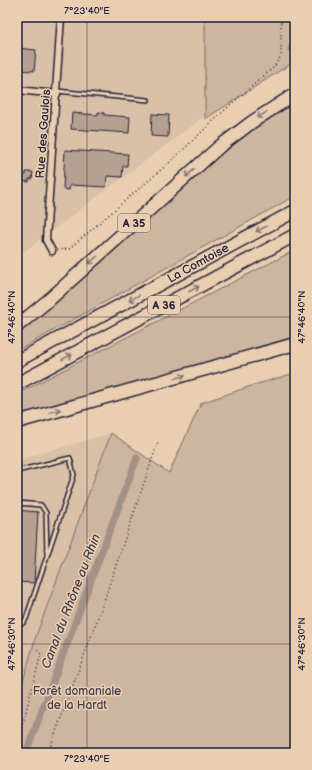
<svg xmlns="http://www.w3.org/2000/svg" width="312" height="770" font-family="'Balsamiq Sans',sans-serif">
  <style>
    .built { fill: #dac0a7 }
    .green { fill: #cdb5a0; stroke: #786c6e }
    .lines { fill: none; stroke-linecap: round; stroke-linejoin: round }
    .canal { stroke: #a39087; stroke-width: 7 }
    .building { fill: #b6a191; stroke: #22223b }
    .service-casing { stroke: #22223b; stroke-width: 6 }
    .minor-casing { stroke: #22223b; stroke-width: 9 }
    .motorway-casing { stroke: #22223b; stroke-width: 15 }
    .path { stroke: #22223b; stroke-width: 1.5; stroke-dasharray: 1 3; stroke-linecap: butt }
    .service { stroke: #eaceb1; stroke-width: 3 }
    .minor { stroke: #eaceb1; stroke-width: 6 }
    .motorway { stroke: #eaceb1; stroke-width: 12 }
    .oneway { stroke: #867876 }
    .ticks { fill: none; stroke: #22223b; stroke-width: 1; stroke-opacity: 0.45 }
    .labels { text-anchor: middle; stroke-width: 3; stroke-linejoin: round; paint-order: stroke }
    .shield { fill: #eaceb1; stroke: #5e565e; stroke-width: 1 }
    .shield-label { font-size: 11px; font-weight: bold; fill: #22223b }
    .street-label { font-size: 12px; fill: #22223b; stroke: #eaceb1 }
    .park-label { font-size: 12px; fill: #443f4f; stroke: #eaceb1 }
    .water-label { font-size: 13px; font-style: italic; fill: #423e4e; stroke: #eaceb1 }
    .neatline { fill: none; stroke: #22223b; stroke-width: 1.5 }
    .ticks-label { font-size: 10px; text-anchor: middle; fill: #22223b }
  </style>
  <rect width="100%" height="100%" fill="#eaceb1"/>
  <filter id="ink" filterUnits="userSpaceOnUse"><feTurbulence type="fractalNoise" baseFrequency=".025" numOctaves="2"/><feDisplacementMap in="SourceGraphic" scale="8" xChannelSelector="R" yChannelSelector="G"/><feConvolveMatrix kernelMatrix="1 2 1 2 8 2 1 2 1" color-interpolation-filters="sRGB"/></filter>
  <g filter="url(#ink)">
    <g class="built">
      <polygon points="17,17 205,17 205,116 17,257"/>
      <polygon points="111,433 36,636 17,702 17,460"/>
    </g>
    <g class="green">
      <polygon points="205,17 295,17 295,61 205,119"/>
      <polygon points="295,98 295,196 17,351 17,330 222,150"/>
      <polygon points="295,250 295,338 265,348 17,416 17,394"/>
      <polygon points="295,373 295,753 17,753 17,702 36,636 111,433 169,473 201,403 254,385"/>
    </g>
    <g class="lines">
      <g class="canal">
        <polyline points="291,49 295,39"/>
        <polyline points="26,753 137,458"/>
      </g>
    </g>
    <g class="building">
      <polygon points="17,48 36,50 34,71 17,70"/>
      <polygon points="98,112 104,113 104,115 130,117 129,133 71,129 72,113 98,115"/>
      <polygon points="152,114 169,115 168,137 151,136"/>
      <polygon points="65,150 128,154 127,166 123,166 122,177 107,176 106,187 70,185 69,190 63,189"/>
      <polygon points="26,172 33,172 32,179 29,179 29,182 20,181 21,174 26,175"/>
      <polygon points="17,510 38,512 34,583 17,582"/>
    </g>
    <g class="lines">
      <g class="service-casing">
        <g id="service">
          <polyline points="57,91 148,100"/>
          <polyline points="17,471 70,458 74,475 26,619 23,623 17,625"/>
          <polyline points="17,503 41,505 46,513 47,555"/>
        </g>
      </g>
      <g class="minor-casing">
        <g id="minor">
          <polyline points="17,90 57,94"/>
          <polyline points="52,251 46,240 61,17"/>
        </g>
      </g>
      <g class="motorway-casing">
        <g id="motorway">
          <polyline points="17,326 50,299 219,147 252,122 295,94"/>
          <polyline points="17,361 295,211"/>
          <polyline points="17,384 295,235"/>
          <polyline points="17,422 295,344"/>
        </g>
      </g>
      <g class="path">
        <polyline points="57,250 69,249 170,162 229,106 274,67 281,56 281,17"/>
        <polyline points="17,738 20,734 41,654 35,648"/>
        <polyline points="48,753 99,615 158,442"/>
      </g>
      <use href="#service" class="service"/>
      <use href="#minor" class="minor"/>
      <use href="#motorway" class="motorway"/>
    </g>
    <defs><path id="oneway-shaft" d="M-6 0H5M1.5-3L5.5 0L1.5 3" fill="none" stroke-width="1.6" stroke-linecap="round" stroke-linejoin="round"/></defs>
    <g class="oneway">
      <use href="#oneway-shaft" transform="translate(262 115) rotate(146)"/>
      <use href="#oneway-shaft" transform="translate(190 173) rotate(139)"/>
      <use href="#oneway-shaft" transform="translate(261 229) rotate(152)"/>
      <use href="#oneway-shaft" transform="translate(93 260) rotate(138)"/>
      <use href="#oneway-shaft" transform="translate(194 289) rotate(-28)"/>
      <use href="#oneway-shaft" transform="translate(134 298) rotate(151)"/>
      <use href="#oneway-shaft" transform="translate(67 357) rotate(-28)"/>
      <use href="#oneway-shaft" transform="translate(180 377) rotate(-15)"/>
      <use href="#oneway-shaft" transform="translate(55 411) rotate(-15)"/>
    </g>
  </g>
  <path class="ticks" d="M87,17v736M17,317h278M17,644h278"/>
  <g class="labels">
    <g class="shield">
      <rect x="118" y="214" width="32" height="18" rx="3"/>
      <rect x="148" y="296" width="32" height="18" rx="3"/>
    </g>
    <g class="shield-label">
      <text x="134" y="227">A 35</text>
      <text x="164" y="309">A 36</text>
    </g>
    <g class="street-label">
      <text transform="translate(43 134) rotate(-86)" y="4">Rue des Gaulois</text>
      <text transform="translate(198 263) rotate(-29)" y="4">La Comtoise</text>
    </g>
    <g class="park-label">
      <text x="77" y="695">Forêt domaniale<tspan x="77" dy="14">de la Hardt</tspan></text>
    </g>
    <g class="water-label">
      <text transform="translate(70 601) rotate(-69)" y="5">Canal du Rhône au Rhin</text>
    </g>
  </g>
  <rect width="312" height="770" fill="none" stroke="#eaceb1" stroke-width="44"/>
  <rect x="22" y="22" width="268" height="726" class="neatline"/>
  <g class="ticks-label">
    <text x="87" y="14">7°23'40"E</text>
    <text transform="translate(11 317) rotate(-90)" y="4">47°46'40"N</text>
    <text transform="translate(301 317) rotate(-90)" y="4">47°46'40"N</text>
    <text transform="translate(11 644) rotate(-90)" y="4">47°46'30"N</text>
    <text transform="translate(301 644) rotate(-90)" y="4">47°46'30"N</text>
    <text x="87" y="762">7°23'40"E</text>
  </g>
</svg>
